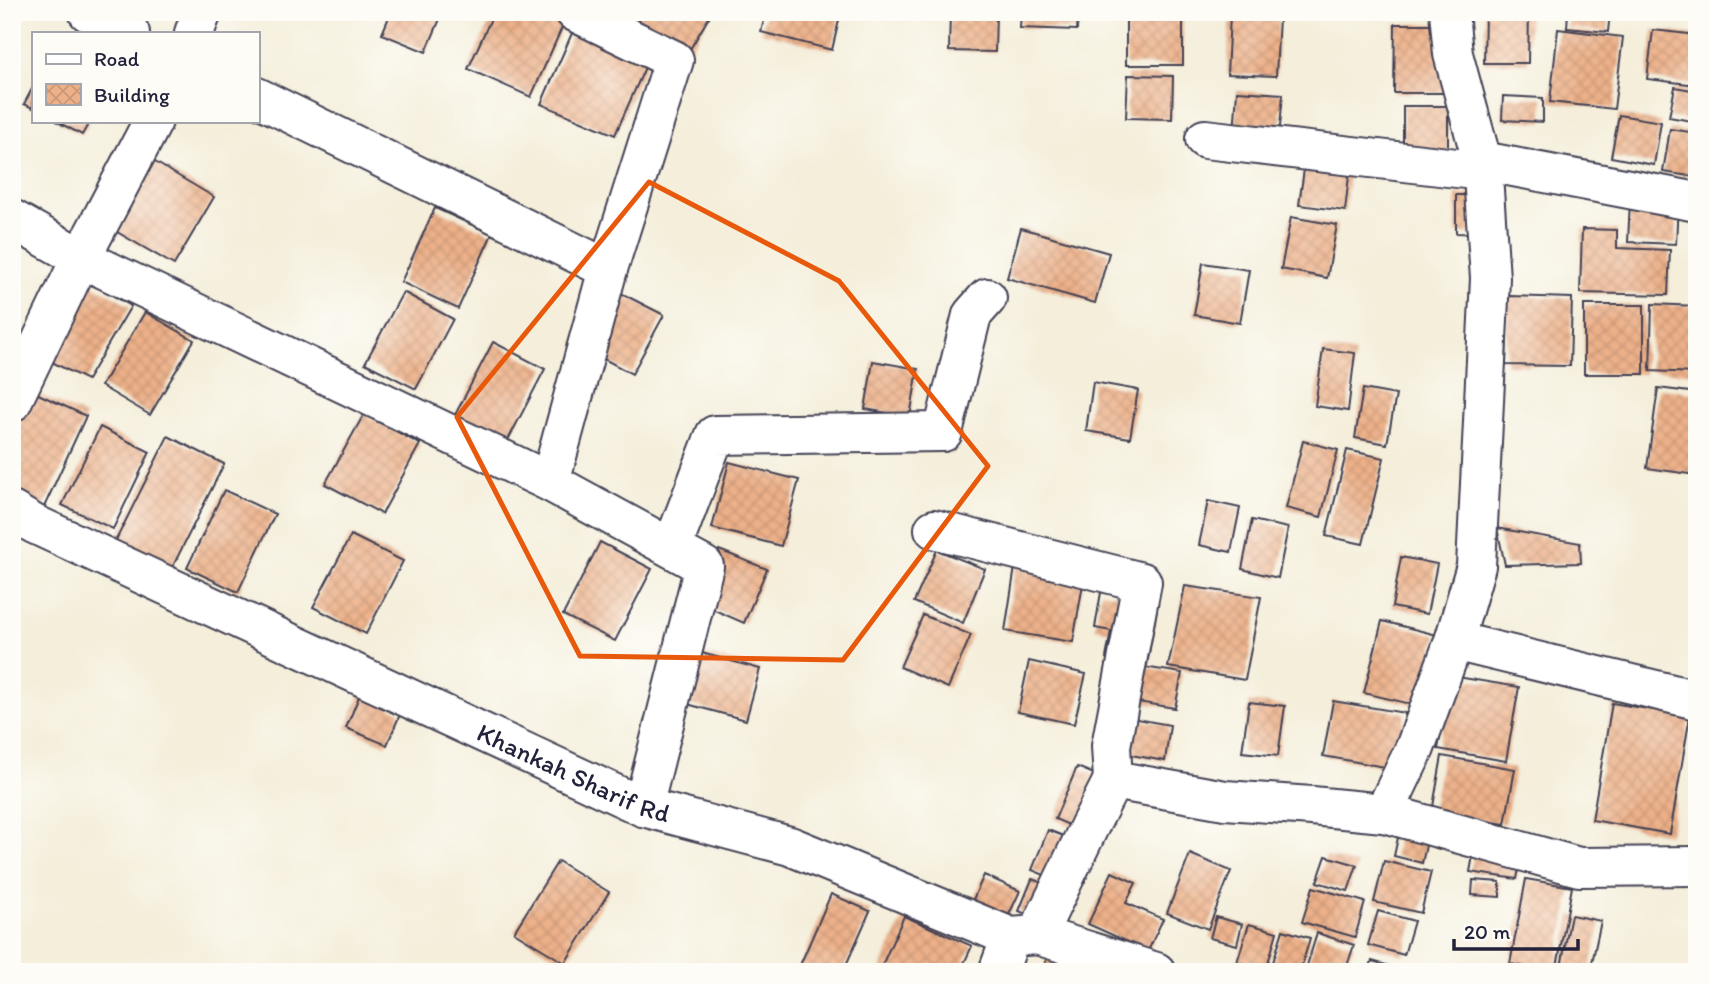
<svg xmlns="http://www.w3.org/2000/svg" width="1709" height="984" font-family="Itim,sans-serif">
  <style>
    .building { fill: url(#building-cross-hatch) }
    .lines { fill: none; stroke-linecap: round; stroke-linejoin: round }
    .minor-casing { stroke: #424153; stroke-width: 42 }
    .minor { stroke: #fff; stroke-width: 38 }
    .marked { fill: none; stroke: #e8590c; stroke-width: 5; stroke-linejoin: round }
    .labels { text-anchor: middle; stroke-width: 6; stroke-linejoin: round; paint-order: stroke }
    .street-label { font-size: 26px; fill: #22223b; stroke: #fdfcf7 }
  </style>
  <defs>
    <pattern id="building-cross-hatch" width="8" height="8" patternUnits="userSpaceOnUse" patternTransform="scale(1.75)"><rect width="8" height="8" fill="#edb189"/><path d="M0 0l8 8M0 8l8-8" fill="none" stroke="#cb9877"/></pattern>
  </defs>
  <rect width="100%" height="100%" fill="#fdfcf7"/>
  <filter id="ink" filterUnits="userSpaceOnUse"><feTurbulence type="fractalNoise" baseFrequency=".0143" numOctaves="2"/><feDisplacementMap in="SourceGraphic" scale="14" xChannelSelector="R" yChannelSelector="G"/><feConvolveMatrix kernelMatrix="1 2 1 2 8 2 1 2 1" color-interpolation-filters="sRGB"/></filter>
  <filter id="wash" filterUnits="userSpaceOnUse"><feTurbulence type="fractalNoise" baseFrequency=".00686" numOctaves="4" result="noise"/><feDisplacementMap in="SourceGraphic" scale="28" xChannelSelector="R" yChannelSelector="G"/><feGaussianBlur stdDeviation="1.57" result="paint"/><feColorMatrix in="noise" values="0 0 0 0 0 0 0 0 0 0 0 0 0 0 0 0 0 1.4 0 .05"/><feComposite in="paint" operator="in"/></filter>
  <g filter="url(#wash)">
    <rect width="100%" height="100%" fill="#f4eeda"/>
    <g id="blocks">
      <g class="building">
        <polygon points="391,12 443,12 426,52 382,34"/>
        <polygon points="494,12 541,12 564,23 531,97 468,69"/>
        <polygon points="624,12 712,12 689,51"/>
        <polygon points="766,12 841,12 832,50 761,32"/>
        <polygon points="950,12 996,12 995,52 949,51"/>
        <polygon points="1021,12 1078,12 1077,30 1020,28"/>
        <rect x="1126" y="12" width="57" height="53"/>
        <polygon points="1485,12 1529,12 1528,63 1484,63"/>
        <polygon points="1568,12 1610,12 1608,32 1567,28"/>
        <polygon points="1230,15 1279,17 1276,76 1227,74"/>
        <polygon points="576,24 650,56 615,135 541,104"/>
        <polygon points="1395,24 1455,24 1454,93 1394,93"/>
        <polygon points="1558,29 1623,37 1614,109 1550,102"/>
        <polygon points="1653,30 1697,35 1697,85 1647,79"/>
        <polygon points="1128,75 1173,76 1172,119 1126,118"/>
        <polygon points="33,87 33,108 24,104"/>
        <polygon points="1675,87 1697,91 1697,122 1669,117"/>
        <polygon points="1237,91 1283,94 1279,137 1234,134"/>
        <polygon points="1503,96 1543,98 1543,122 1502,120"/>
        <rect x="1403" y="106" width="45" height="60"/>
        <polygon points="1619,115 1661,122 1654,165 1611,157"/>
        <polygon points="56,121 90,121 82,135"/>
        <polygon points="1670,129 1697,133 1697,177 1663,172"/>
        <polygon points="145,156 214,197 174,265 105,225"/>
        <polygon points="1305,162 1350,167 1345,211 1299,205"/>
        <polygon points="1456,195 1494,195 1494,234 1456,233"/>
        <polygon points="1630,200 1678,202 1676,244 1628,242"/>
        <polygon points="435,208 492,234 458,309 401,282"/>
        <polygon points="1291,217 1337,225 1327,278 1281,269"/>
        <polygon points="1021,228 1109,253 1095,303 1007,278"/>
        <polygon points="1582,229 1617,230 1617,248 1670,250 1668,295 1580,293"/>
        <polygon points="1203,263 1249,270 1240,323 1194,315"/>
        <polygon points="82,278 131,306 87,380 46,359"/>
        <polygon points="605,285 664,315 632,374 574,343"/>
        <polygon points="403,292 453,319 416,389 365,363"/>
        <polygon points="1508,296 1572,298 1570,366 1506,365"/>
        <polygon points="1652,304 1697,306 1697,373 1650,371"/>
        <rect x="1584" y="305" width="60" height="69"/>
        <polygon points="145,312 194,340 150,415 101,386"/>
        <polygon points="493,342 545,369 507,442 455,415"/>
        <polygon points="1323,349 1355,353 1348,411 1315,406"/>
        <polygon points="873,361 918,369 910,417 865,409"/>
        <polygon points="1093,382 1138,390 1130,438 1086,431"/>
        <polygon points="23,387 86,416 39,518 12,506 12,410"/>
        <polygon points="1658,388 1697,393 1697,475 1647,468"/>
        <polygon points="1363,389 1396,395 1387,444 1355,438"/>
        <polygon points="364,414 420,444 382,514 325,484"/>
        <polygon points="100,427 150,452 113,529 62,505"/>
        <polygon points="168,436 224,464 168,576 112,548"/>
        <polygon points="1303,441 1338,450 1321,517 1286,508"/>
        <polygon points="1347,450 1384,458 1363,544 1326,536"/>
        <polygon points="729,462 799,480 781,546 712,528"/>
        <polygon points="224,490 275,514 238,592 187,568"/>
        <polygon points="1208,501 1240,508 1231,552 1199,545"/>
        <polygon points="1252,520 1288,528 1278,578 1242,569"/>
        <polygon points="1497,528 1580,543 1581,563 1505,565"/>
        <polygon points="351,535 403,561 366,634 313,607"/>
        <polygon points="600,542 652,569 615,641 563,615"/>
        <polygon points="719,550 767,569 744,623 696,602"/>
        <polygon points="937,550 985,569 963,623 914,602"/>
        <polygon points="1401,557 1437,564 1427,614 1392,607"/>
        <polygon points="1015,567 1084,578 1073,642 1005,631"/>
        <polygon points="1185,586 1261,597 1245,680 1168,667"/>
        <polygon points="1101,592 1158,602 1147,665 1106,658 1111,631 1095,628"/>
        <polygon points="923,615 971,635 948,688 900,667"/>
        <polygon points="1382,621 1437,635 1419,706 1364,693"/>
        <polygon points="702,653 760,669 746,720 687,704"/>
        <polygon points="1029,661 1086,674 1074,724 1018,712"/>
        <polygon points="1131,665 1182,673 1175,708 1125,700"/>
        <polygon points="1451,676 1519,687 1506,761 1438,749"/>
        <polygon points="360,694 401,712 387,745 346,728"/>
        <polygon points="1333,701 1405,713 1396,769 1323,756"/>
        <polygon points="1249,702 1285,706 1278,756 1242,752"/>
        <polygon points="1612,703 1690,716 1670,834 1592,820"/>
        <polygon points="1120,716 1170,725 1165,761 1114,752"/>
        <polygon points="1442,756 1515,769 1505,824 1432,812"/>
        <polygon points="1077,767 1126,787 1103,840 1055,819"/>
        <polygon points="1048,830 1092,847 1076,888 1032,870"/>
        <polygon points="1399,833 1427,841 1422,863 1394,856"/>
        <polygon points="1474,850 1521,857 1517,879 1470,872"/>
        <polygon points="1190,854 1231,871 1208,929 1167,913"/>
        <polygon points="1326,856 1357,865 1348,891 1317,882"/>
        <polygon points="558,861 609,892 565,963 514,932"/>
        <polygon points="1384,861 1431,872 1421,913 1374,902"/>
        <polygon points="1112,872 1136,883 1126,903 1163,919 1148,951 1088,924"/>
        <polygon points="984,875 1020,891 1007,919 971,904"/>
        <polygon points="1032,879 1071,894 1057,927 1019,911"/>
        <polygon points="1526,879 1572,887 1556,972 1510,964"/>
        <polygon points="1473,880 1500,882 1500,897 1472,895"/>
        <polygon points="1313,887 1365,902 1355,937 1302,922"/>
        <polygon points="831,894 870,911 843,972 797,972"/>
        <polygon points="1378,911 1414,921 1404,955 1368,945"/>
        <polygon points="1571,915 1601,921 1590,972 1560,972"/>
        <polygon points="904,916 972,946 960,972 879,972"/>
        <polygon points="1216,917 1242,924 1237,945 1210,938"/>
        <polygon points="1249,924 1277,932 1266,970 1237,962"/>
        <polygon points="1283,930 1310,938 1300,972 1270,972"/>
        <polygon points="1317,933 1354,945 1345,972 1305,972"/>
        <polygon points="1049,953 1086,967 1085,972 1042,972"/>
        <polygon points="1372,961 1407,971 1407,972 1368,972"/>
      </g>
    </g>
  </g>
  <g filter="url(#ink)">
    <use href="#blocks" fill-opacity="0" stroke="#424153" stroke-width="2"/>
    <g class="lines">
      <g class="minor-casing">
        <g id="minor">
          <polyline points="88,12 130,33"/>
          <polyline points="194,33 202,12"/>
          <polyline points="257,97 608,269"/>
          <polyline points="1205,139 1483,171"/>
          <polyline points="1482,161 1697,202"/>
          <polyline points="12,219 81,258 550,482 704,566 643,807"/>
          <polyline points="12,402 81,258 153,121"/>
          <polyline points="550,482 608,269 674,60 575,12"/>
          <path id="s1" d="M12,511l22,13 609,283 147,39 221,91 26,-2 119,37"/>
          <polyline points="934,529 1142,582 1111,746 1113,780"/>
          <polyline points="672,548 715,435 943,432 972,315 987,298"/>
          <polyline points="1454,641 1697,700"/>
          <polyline points="1384,813 1579,867 1697,866"/>
          <polyline points="1037,935 1089,827 1113,780 1225,800 1312,806 1384,813 1415,748 1454,641 1476,566 1490,278 1482,161 1453,54 1449,12"/>
          <polyline points="998,972 1011,937"/>
        </g>
      </g>
      <use href="#minor" class="minor"/>
    </g>
  </g>
  <path class="marked" d="M649,182l190,99 149,185 -145,194 -263,-4 -123,-239z"/>
  <g class="labels">
    <g class="street-label">
      <text dy="9" stroke="none"><textPath href="#s1" startOffset="620">Khankah Sharif Rd</textPath></text>
    </g>
  </g>
  <rect width="1709" height="984" fill="none" stroke="#fdfcf7" stroke-width="42"/>
  <rect x="32" y="32" width="228" height="91" fill="#fdfcf7" stroke="#a5a5ac" stroke-width="2"/>
  <rect x="46" y="54" width="35" height="10" fill="#ffffff" stroke="#a5a5ac" stroke-width="2"/>
  <text x="94" y="66" font-size="21" fill="#22223b">Road</text>
  <rect x="46" y="84" width="35" height="21" fill="url(#building-cross-hatch)" stroke="#a5a5ac" stroke-width="2"/>
  <text x="94" y="102" font-size="21" fill="#22223b">Building</text>
  <path d="M1454 939v10h124v-10" fill="none" stroke="#22223b" stroke-width="3.5"/>
  <text x="1464" y="939" font-size="21" fill="#22223b" stroke="#fdfcf7" stroke-width="5" paint-order="stroke">20 m</text>
</svg>
